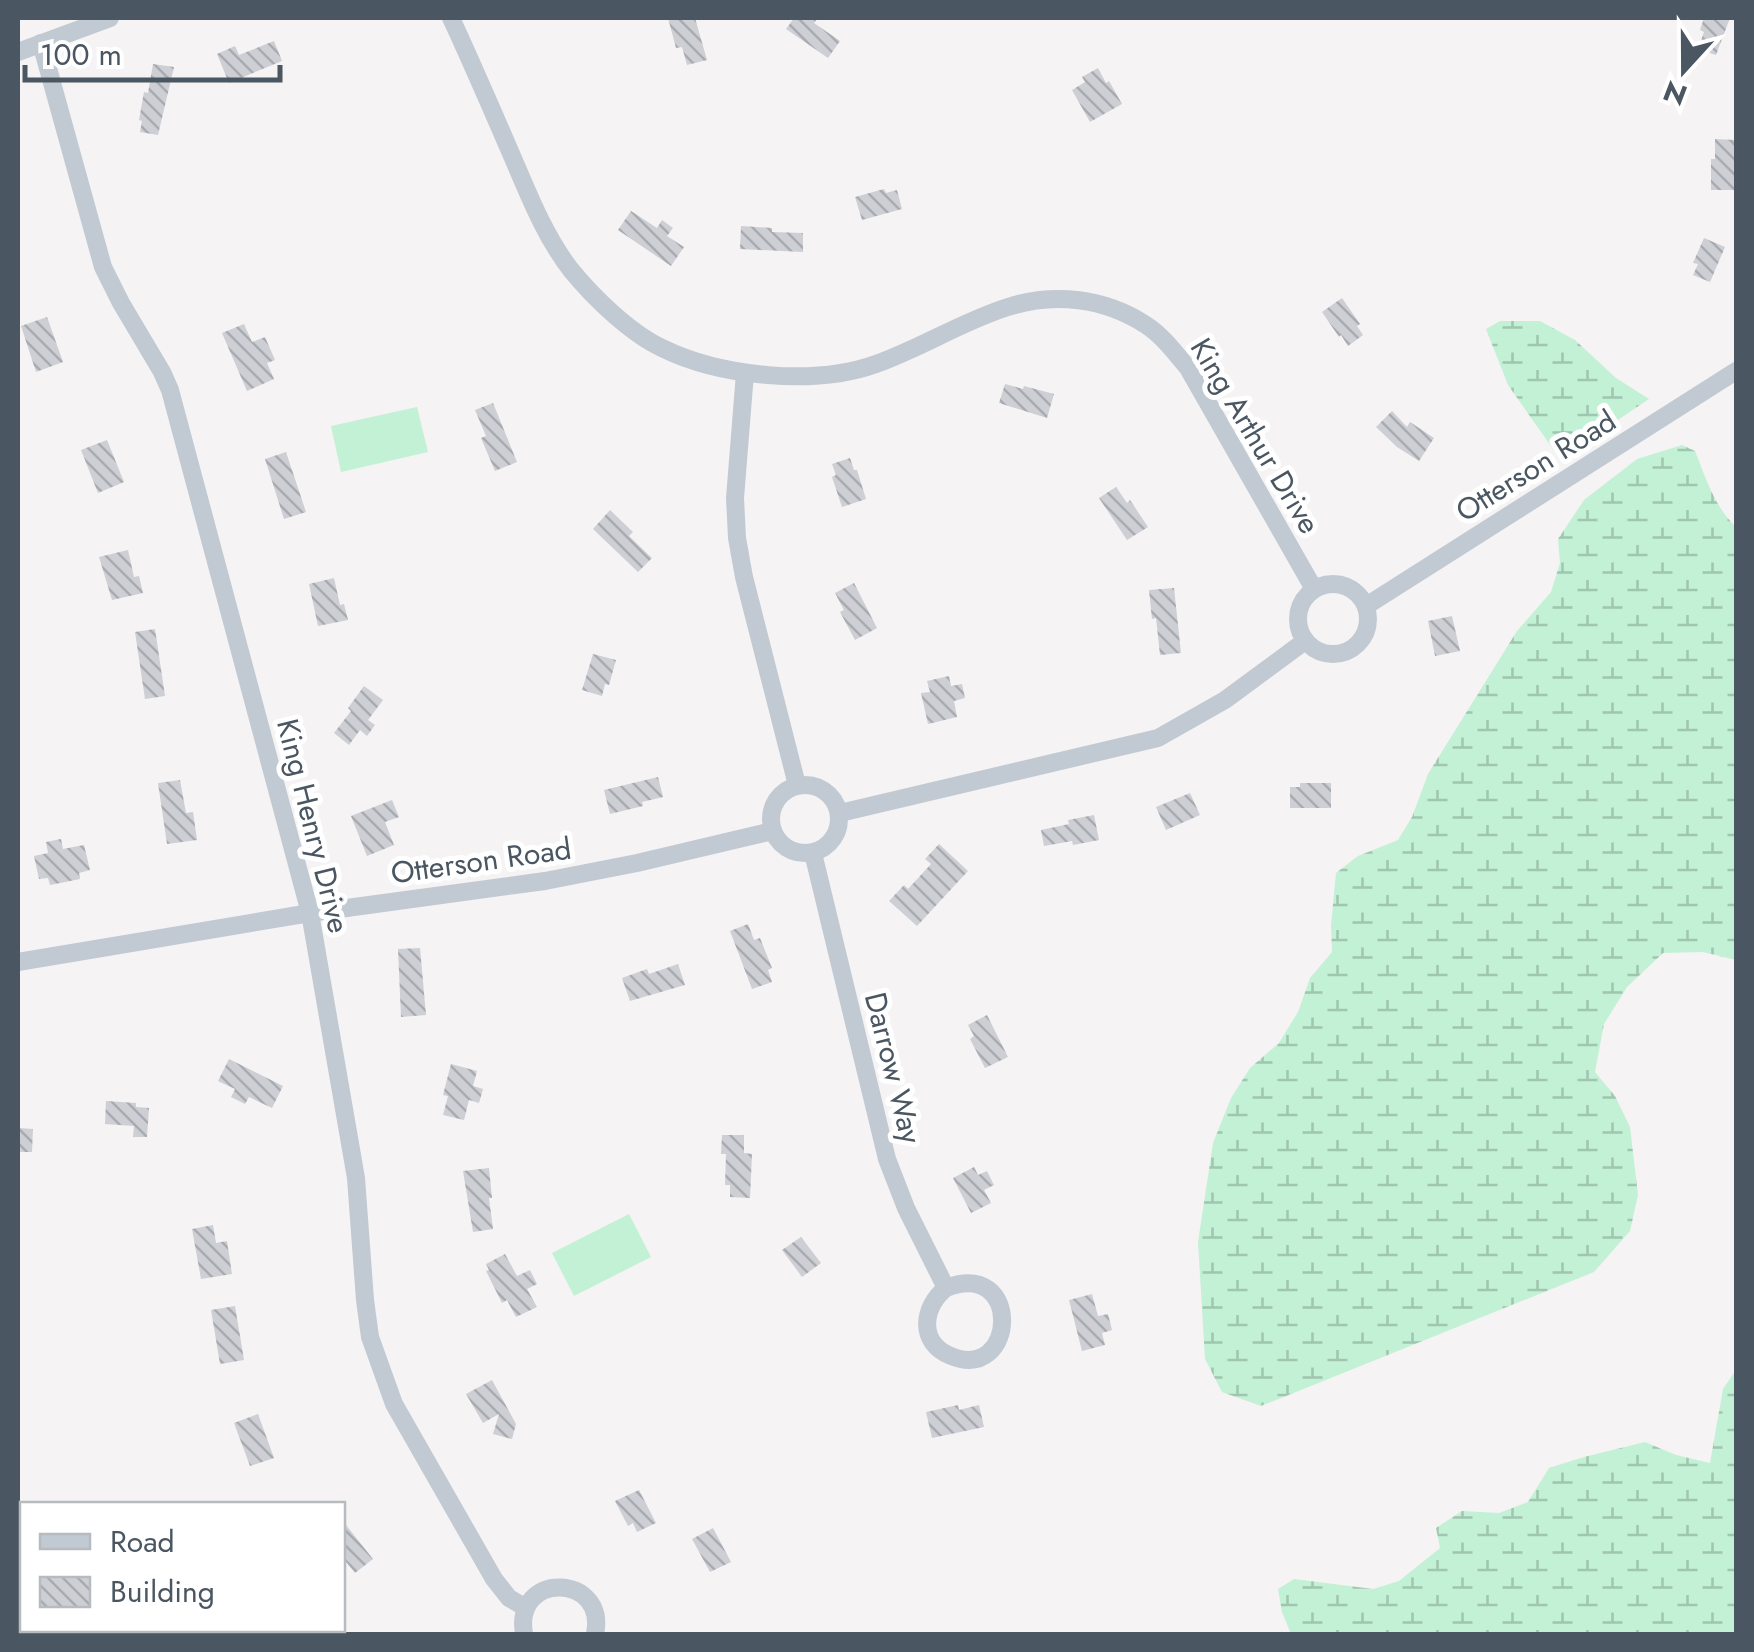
<svg xmlns="http://www.w3.org/2000/svg" width="1754" height="1652" font-family="Jost,sans-serif">
  <style>
    .wetland { fill: url(#wetland-marsh) }
    .park { fill: #c3f1d5 }
    .building { fill: url(#building-back-hatch) }
    .lines { fill: none; stroke-linecap: round; stroke-linejoin: round }
    .minor { stroke: #c1cad2; stroke-width: 18 }
    .labels { text-anchor: middle; stroke-width: 10; stroke-linejoin: round; paint-order: stroke }
    .street-label { font-size: 30px; fill: #4a5661; stroke: #fff }
  </style>
  <defs>
    <pattern id="wetland-marsh" width="20" height="14" patternUnits="userSpaceOnUse" patternTransform="scale(2.5)"><rect width="20" height="14" fill="#c3f1d5"/><path d="M1 5h8M5 5V1M11 12h8M15 12V8" fill="none" stroke="#a0c6b0"/></pattern>
    <pattern id="building-back-hatch" width="6" height="6" patternUnits="userSpaceOnUse" patternTransform="scale(2.5)"><rect width="6" height="6" fill="#cdcfd5"/><path d="M-1 5l2 2M0 0l6 6M5-1l2 2" fill="none" stroke="#a8abb0"/></pattern>
  </defs>
  <rect width="100%" height="100%" fill="#f5f3f3"/>
  <g class="wetland">
    <polygon points="1500,321 1540,321 1575,340 1616,378 1649,399 1560,459 1508,385 1486,329"/>
    <path d="M1682,445l13,6c10,25 20,57 41,76v433l-33,-8 -40,1 -36,34 -23,37 -9,48 20,24 15,31 8,68 -8,36 -36,41 -333,134 -39,-14 -17,-33 -7,-117 15,-99 18,-45 19,-30 29,-25 19,-31 12,-34 22,-26 -1,-27 5,-52 22,-17 40,-16 14,-23 16,-43 89,-143 34,-39 9,-29 -2,-24 26,-39 53,-41z"/>
    <polygon points="1736,1370 1736,1634 1291,1634 1282,1612 1278,1589 1294,1579 1373,1589 1399,1581 1440,1548 1436,1528 1462,1511 1499,1513 1528,1502 1549,1468 1584,1457 1645,1442 1676,1455 1710,1463 1723,1389"/>
  </g>
  <g class="park">
    <polygon points="417,407 428,452 341,472 331,426"/>
    <polygon points="629,1214 651,1257 574,1296 552,1253"/>
  </g>
  <g class="building">
    <polygon points="668,18 695,18 707,60 687,65 682,47 676,48"/>
    <polygon points="794,18 818,18 814,23 840,41 828,58 786,29"/>
    <polygon points="1704,18 1730,18 1716,55 1698,49 1704,32 1700,30"/>
    <polygon points="274,41 282,61 229,83 217,54 235,46 239,55"/>
    <polygon points="153,64 174,67 158,135 140,132 142,121 139,120 144,92 148,93"/>
    <polygon points="1098,68 1106,83 1109,81 1122,104 1090,122 1072,90 1085,82 1082,77"/>
    <polygon points="1715,139 1736,140 1736,190 1711,190 1711,159 1715,159"/>
    <polygon points="884,189 886,193 897,190 902,209 862,220 855,197"/>
    <polygon points="631,211 657,228 662,220 673,228 667,236 684,247 671,266 618,230"/>
    <polygon points="741,226 772,228 772,232 803,233 803,252 740,249"/>
    <polygon points="1704,238 1725,247 1710,282 1693,275 1698,264 1693,263"/>
    <polygon points="1342,298 1360,324 1357,326 1363,335 1348,346 1341,335 1339,337 1322,312"/>
    <polygon points="47,317 63,362 36,372 21,326"/>
    <polygon points="244,324 252,342 265,337 275,360 267,363 274,379 247,391 222,333"/>
    <polygon points="1005,384 1023,389 1024,386 1054,394 1047,418 999,403"/>
    <polygon points="493,403 517,462 495,471 481,438 486,436 475,410"/>
    <polygon points="1392,411 1407,427 1410,422 1434,438 1419,461 1397,447 1376,427"/>
    <polygon points="107,440 124,482 98,493 81,450"/>
    <polygon points="286,452 306,512 284,519 265,459"/>
    <polygon points="850,458 854,470 857,470 866,499 842,507 832,477 836,475 832,464"/>
    <polygon points="1116,487 1127,503 1130,500 1148,527 1127,540 1099,498"/>
    <polygon points="610,510 633,532 629,536 652,558 638,572 593,529"/>
    <polygon points="128,550 134,577 139,576 143,593 112,600 99,557"/>
    <polygon points="334,578 340,605 344,604 348,620 318,626 309,584"/>
    <polygon points="854,583 877,628 855,640 840,612 844,610 835,593"/>
    <polygon points="1174,588 1181,653 1160,655 1156,618 1152,619 1149,590"/>
    <polygon points="1452,616 1460,651 1435,656 1428,621"/>
    <polygon points="155,629 165,696 145,699 135,632"/>
    <polygon points="593,654 616,660 609,685 605,684 602,696 582,690"/>
    <polygon points="949,676 951,686 962,684 965,698 954,701 957,717 928,724 921,693 930,692 927,681"/>
    <polygon points="364,686 383,700 368,720 375,725 367,736 360,730 349,745 334,733 351,711 348,708"/>
    <polygon points="658,777 663,797 642,802 643,806 610,814 604,790"/>
    <polygon points="180,780 186,813 193,812 197,840 167,844 158,783"/>
    <polygon points="1300,783 1331,783 1331,808 1290,808 1290,787 1300,787"/>
    <polygon points="1190,793 1200,815 1166,830 1156,807"/>
    <polygon points="392,800 399,817 385,822 394,845 367,856 351,816"/>
    <polygon points="1094,815 1099,840 1073,845 1072,841 1044,846 1041,830 1069,824 1068,820"/>
    <polygon points="61,839 63,849 84,845 90,870 79,873 80,879 50,885 48,878 39,879 34,856 48,853 46,842"/>
    <polygon points="939,844 968,871 917,926 889,901 904,885 908,889 931,864 925,859"/>
    <polygon points="748,924 754,940 760,938 772,968 768,970 772,982 752,989 730,931"/>
    <polygon points="420,948 426,1015 401,1017 398,949"/>
    <polygon points="678,964 685,985 630,1001 622,978 647,969 649,974"/>
    <polygon points="987,1015 1008,1057 985,1068 970,1039 974,1036 968,1025"/>
    <polygon points="229,1059 283,1086 272,1108 249,1097 245,1104 231,1097 235,1089 218,1081"/>
    <polygon points="451,1064 477,1071 473,1086 483,1089 479,1103 469,1100 464,1120 443,1115 448,1096 443,1095"/>
    <polygon points="106,1101 136,1103 136,1107 149,1108 147,1137 133,1137 134,1126 105,1124"/>
    <polygon points="18,1128 33,1129 32,1152 18,1152"/>
    <polygon points="722,1135 744,1135 744,1153 752,1154 750,1198 730,1197 730,1185 725,1185 726,1154 721,1154"/>
    <polygon points="974,1167 978,1175 987,1171 994,1185 984,1190 991,1203 971,1213 953,1178"/>
    <polygon points="489,1168 492,1198 489,1198 493,1229 473,1232 463,1171"/>
    <polygon points="213,1225 216,1243 227,1241 232,1274 201,1279 192,1229"/>
    <polygon points="801,1237 821,1263 802,1277 782,1250"/>
    <polygon points="505,1254 517,1276 530,1270 537,1284 527,1289 537,1307 516,1317 507,1300 502,1303 486,1271 489,1270 486,1264"/>
    <polygon points="1092,1294 1098,1316 1108,1314 1112,1330 1102,1333 1105,1345 1082,1351 1069,1300"/>
    <polygon points="235,1306 244,1360 220,1364 211,1310"/>
    <polygon points="492,1380 516,1424 512,1439 493,1434 499,1414 483,1423 466,1394"/>
    <polygon points="958,1405 959,1410 979,1405 984,1427 932,1438 926,1412"/>
    <polygon points="258,1414 274,1458 250,1466 234,1423"/>
    <polygon points="639,1490 656,1523 637,1532 633,1523 628,1526 615,1501"/>
    <polygon points="342,1520 373,1559 355,1573 342,1557"/>
    <polygon points="713,1528 731,1562 710,1572 692,1539"/>
  </g>
  <g class="lines">
    <g class="minor">
      <path d="M451,18c20,43 39,87 58,131 18,41 34,85 62,121 22,27 59,63 91,78 59,29 153,38 214,16 45,-16 87,-43 132,-57 46,-15 97,-9 138,18 17,11 29,28 42,43l126,221"/>
      <polyline points="41,43 103,267 121,303 162,372 170,390 310,913 356,1178 365,1300 370,1337 394,1404 494,1579 509,1598 526,1608"/>
      <polyline points="18,52 110,18"/>
      <polyline points="745,373 735,498 737,538 744,577 797,785"/>
      <circle cx="1333" cy="619" r="35"/>
      <polyline points="1366,606 1736,371"/>
      <circle cx="805" cy="819" r="34"/>
      <polyline points="840,813 1158,738 1225,700 1305,641"/>
      <path d="M813,853l74,306 19,49 40,80c-24,19 -28,55 5,68 66,27 72,-98 -5,-68"/>
      <polyline points="18,962 310,913 545,881 637,863 773,831"/>
      <path d="M524,1634c-11,-64 84,-60 71,0"/>
    </g>
  </g>
  <g class="labels">
    <g class="street-label">
      <text transform="translate(1255 436) rotate(59)" y="10">King Arthur Drive</text>
      <text transform="translate(1536 466) rotate(-32)" y="10">Otterson Road</text>
      <text transform="translate(313 826) rotate(76)" y="10">King Henry Drive</text>
      <text transform="translate(481 861) rotate(-8)" y="10">Otterson Road</text>
      <text transform="translate(893 1068) rotate(76)" y="10">Darrow Way</text>
    </g>
  </g>
  <rect width="1754" height="1652" fill="none" stroke="#4a5661" stroke-width="40"/>
  <rect x="20" y="1502" width="325" height="130" fill="#ffffff" stroke="#b7bbc0" stroke-width="2.5"/>
  <rect x="40" y="1534" width="50" height="15" fill="#c1cad2" stroke="#b7bbc0" stroke-width="2.5"/>
  <text x="110" y="1552" font-size="30" fill="#4a5661">Road</text>
  <rect x="40" y="1577" width="50" height="30" fill="url(#building-back-hatch)" stroke="#b7bbc0" stroke-width="2.5"/>
  <text x="110" y="1602" font-size="30" fill="#4a5661">Building</text>
  <g transform="translate(1684 70) rotate(201)" stroke="#ffffff" stroke-width="8" paint-order="stroke">
  <path d="M0-8L18 38L0 25L-18 38Z" fill="#4a5661"/>
  <text y="-15" font-size="28" font-weight="bold" text-anchor="middle" fill="#4a5661">N</text>
  </g>
  <path d="M25 65v15h255v-15" fill="none" stroke="#4a5661" stroke-width="5"/>
  <text x="40" y="65" font-size="30" fill="#4a5661" stroke="#ffffff" stroke-width="8" paint-order="stroke">100 m</text>
</svg>
